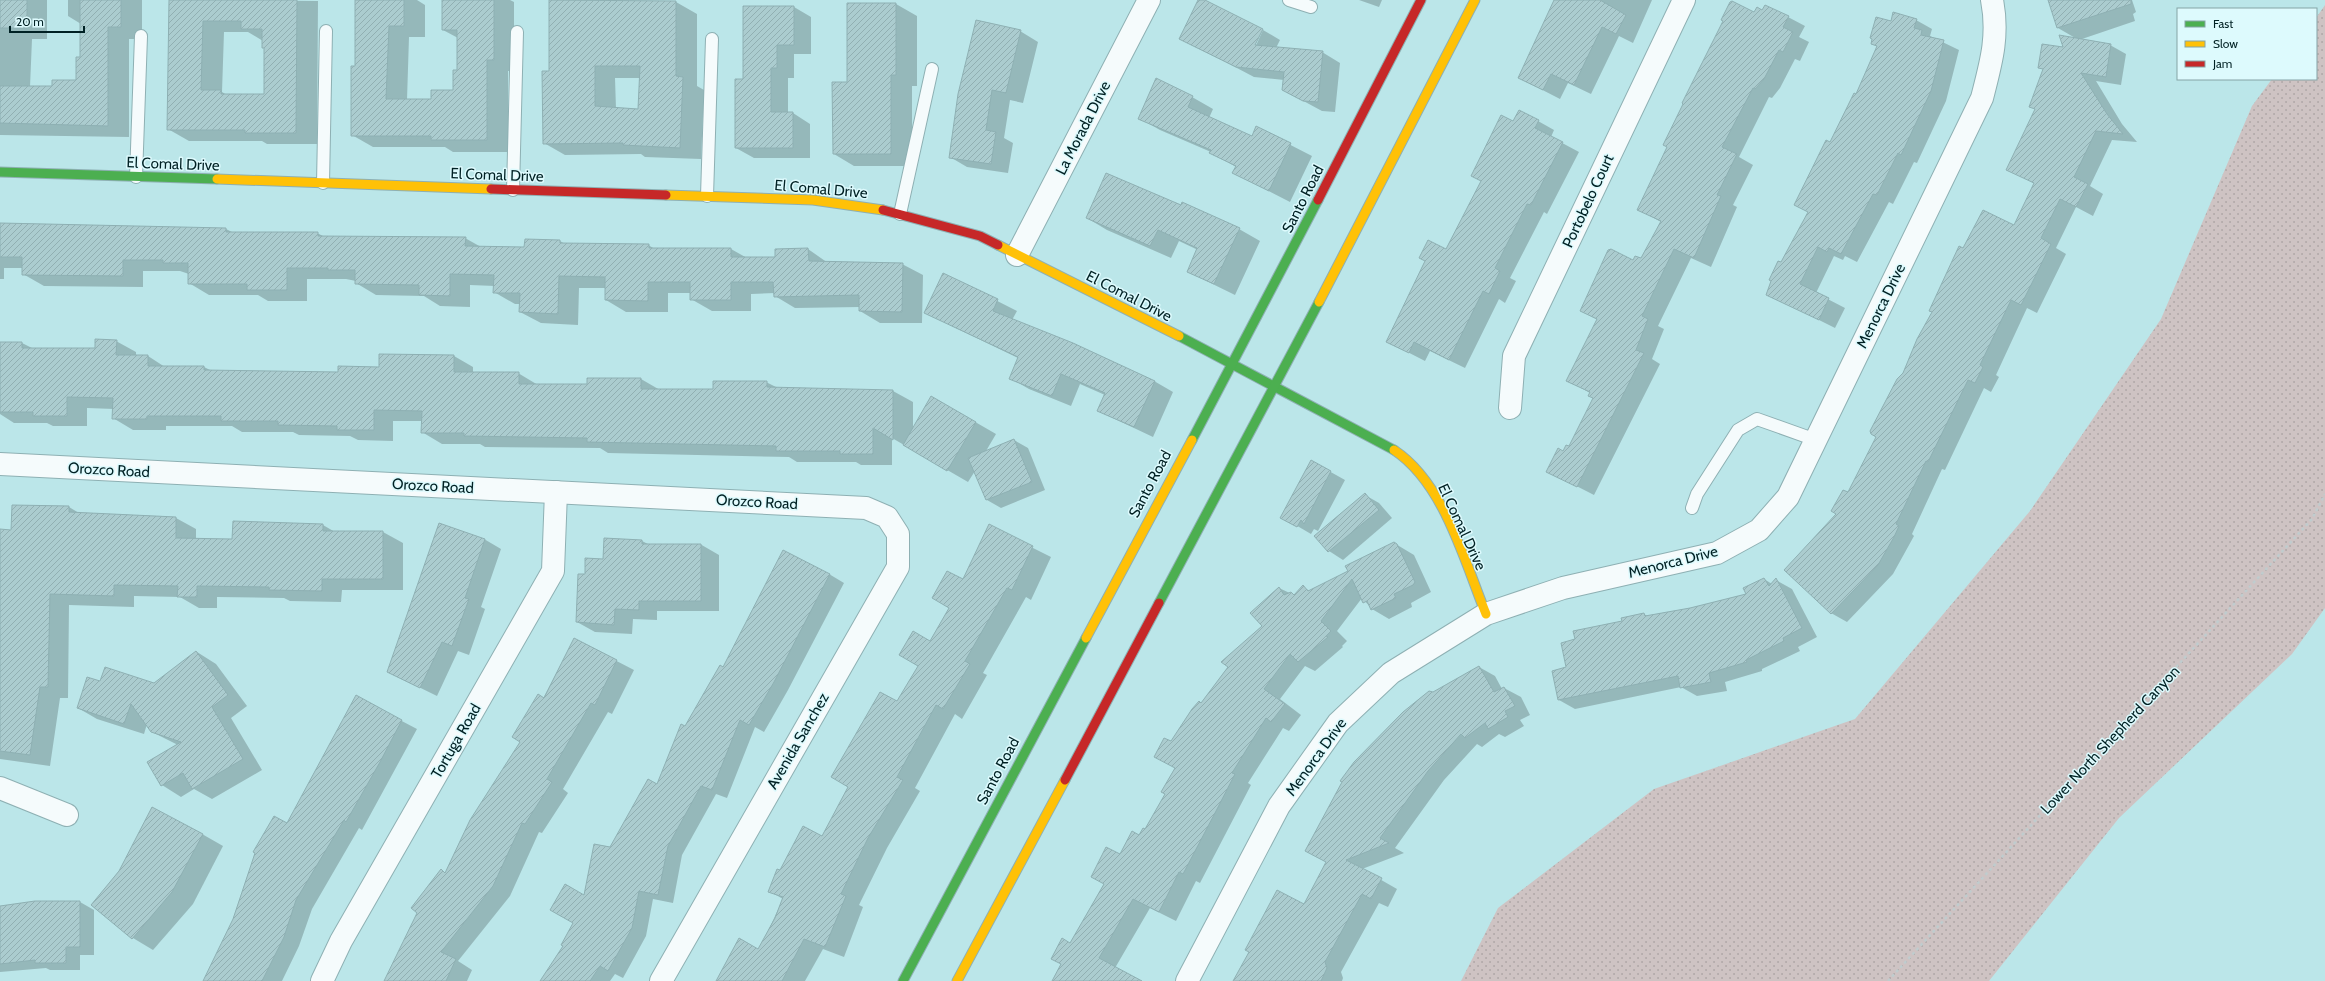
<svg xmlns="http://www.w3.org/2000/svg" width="2325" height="981" font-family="Cabin,sans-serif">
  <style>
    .grass { fill: url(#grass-dots) }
    .shadow { fill: #0003; fill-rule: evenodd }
    .building { fill: url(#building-hatch); stroke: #8eb0b3; fill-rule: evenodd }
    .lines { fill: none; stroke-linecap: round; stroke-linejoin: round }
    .lane-casing { stroke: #8eb0b3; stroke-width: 14 }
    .street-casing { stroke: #8eb0b3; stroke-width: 24 }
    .fast-casing { stroke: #8eb0b3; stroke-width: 11 }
    .slow-casing { stroke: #8eb0b3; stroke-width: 11 }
    .jam-casing { stroke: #8eb0b3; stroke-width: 11 }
    .path { stroke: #c0ccce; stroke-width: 2.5; stroke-dasharray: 3 3; stroke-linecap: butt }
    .lane { stroke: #f5fbfc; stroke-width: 12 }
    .street { stroke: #f5fbfc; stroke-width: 22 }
    .fast { stroke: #4caf50; stroke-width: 9 }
    .slow { stroke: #ffc107; stroke-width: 9 }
    .jam { stroke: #c62828; stroke-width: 9 }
    .labels { text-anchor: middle; stroke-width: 3; stroke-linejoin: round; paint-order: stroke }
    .street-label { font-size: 15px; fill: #002124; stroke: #ddfafd }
  </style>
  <defs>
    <pattern id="grass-dots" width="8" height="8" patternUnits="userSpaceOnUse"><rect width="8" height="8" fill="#cec3c3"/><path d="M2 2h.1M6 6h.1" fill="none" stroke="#afa7a7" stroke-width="1.8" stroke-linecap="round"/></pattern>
    <pattern id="building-hatch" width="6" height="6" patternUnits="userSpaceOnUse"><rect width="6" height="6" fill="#abcccf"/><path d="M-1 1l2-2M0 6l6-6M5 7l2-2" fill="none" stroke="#91afb2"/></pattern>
  </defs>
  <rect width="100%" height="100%" fill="#bbe6e9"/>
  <polygon class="grass" points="2325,5 2325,608 2292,654 2119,818 1989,981 1461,981 1498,908 1654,789 1855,719 2030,511 2161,319 2252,106 2272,79 2316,79 2316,18"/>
  <g class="shadow">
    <polygon points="0,0 47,0 47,39 32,39 30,87 53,87 77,81 81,58 81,24 68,16 68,0 142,0 142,39 129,39 129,137 0,135"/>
    <path d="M169,0l149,1 -1,143h-50l-5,-3h-73l-21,-12zM224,32h24l15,9 2,8v46h-38l-5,-3z"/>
    <polygon points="356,0 417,0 425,5 425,37 409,37 407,100 432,100 454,91 458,71 458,38 443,30 443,0 510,0 514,2 514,71 508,71 508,152 453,152 445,147 373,147 352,135 356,67"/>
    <path d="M550,0l126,2 21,12v72l7,4 -3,69 -56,-2 -4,-3 -76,1 -21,-12 6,-71zM615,78h25l-1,32 -23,-1z"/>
    <polygon points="1199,0 1203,0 1254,50 1263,30 1280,40 1276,48 1322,52 1340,63 1335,112 1322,111 1283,90 1284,80 1254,77 1180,38"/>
    <polygon points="1359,0 1382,0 1379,7"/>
    <polygon points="1555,0 1652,0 1633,43 1619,36 1591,94 1568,83 1560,99 1519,78"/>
    <polygon points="2049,0 2132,0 2136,12 2133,14 2135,21 2079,40 2110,45 2126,54 2121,85 2096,81 2122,124 2137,142 2112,140 2090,186 2103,194 2093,216 2076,207 2056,248 2066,254 2037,313 2027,308 1996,375 1999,377 1991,392 1984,388 1945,470 1942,469 1912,534 1914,536 1893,574 1847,622 1831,613 1838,514 1877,437 1903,373 1963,249 2014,226 2035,184 2008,169 2036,110 2031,107 2044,70 2039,67 2077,39 2058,28"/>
    <polygon points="896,4 917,16 917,86 912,86 912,166 854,166 834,154 848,83"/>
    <polygon points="794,7 811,17 811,54 794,54 794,78 788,78 788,113 793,113 810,124 810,158 754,158 736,148 744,80"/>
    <polygon points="1755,13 1788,17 1805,26 1799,37 1809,42 1800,61 1795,59 1780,88 1772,98 1769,97 1739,157 1753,165 1733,205 1737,207 1711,267 1691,258 1658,326 1664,329 1652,359 1660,364 1594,495 1547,471 1570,448 1594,398 1590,393 1567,380 1598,320 1581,311 1633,262 1641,260 1661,222 1638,209"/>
    <polygon points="1916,20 1932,29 1930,36 1959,50 1946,101 1917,163 1914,162 1893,204 1889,202 1857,262 1845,256 1843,260 1834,256 1816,293 1845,308 1835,328 1767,294 1809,212 1830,144 1856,96 1878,47 1872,44 1892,22"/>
    <polygon points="1020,31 1038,42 1023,103 1010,100 1004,138 1013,143 1008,173 967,167 950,157"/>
    <polygon points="1192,97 1213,109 1209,118 1252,137 1257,128 1312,156 1290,202 1233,173 1236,167 1211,152 1160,130 1139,118"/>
    <polygon points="1538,121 1554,130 1551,137 1579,152 1547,214 1544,212 1510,278 1516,281 1505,303 1499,299 1465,368 1430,351 1425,361 1388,342 1447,251 1514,123"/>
    <polygon points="1181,207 1239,229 1260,241 1235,295 1188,272 1198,250 1179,241 1171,258 1107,230 1087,218"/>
    <polygon points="0,224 226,229 234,233 317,233 325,237 465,238 481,247 525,248 560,241 565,244 648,245 655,249 731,249 747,258 776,258 776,250 808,249 828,263 902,264 923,275 922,323 880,323 860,311 860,307 795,308 775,296 775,293 751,294 751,311 712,311 691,299 691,293 668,293 668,312 626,312 606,300 606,288 579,288 578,325 541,323 520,312 521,304 515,304 494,292 495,286 470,285 470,307 440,306 424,296 376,295 356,283 356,281 346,279 307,279 307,301 268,301 258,295 209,295 189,283 189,274 180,271 143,271 143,287 44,286 23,274 23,268 4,268 4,279 0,279"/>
    <polygon points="944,274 1017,311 1012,320 1154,381 1173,392 1153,437 1098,411 1105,395 1080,384 1071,406 1029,389 1010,378 1018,358 925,313"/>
    <polygon points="116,341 136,352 136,356 148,356 165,367 204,367 212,371 339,373 454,356 473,367 473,373 518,373 538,385 588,385 641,379 660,390 714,390 766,382 778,388 893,391 913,402 913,429 932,397 996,434 986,451 1014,440 1028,448 1045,490 1001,508 987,500 975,471 968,482 892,438 892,465 861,465 856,462 797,462 789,457 608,453 600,448 485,447 480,444 442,444 422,432 422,421 393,421 393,441 358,440 350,436 299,435 293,432 242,432 232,426 166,426 166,430 133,430 113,418 114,409 87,408 87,426 53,426 47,423 14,423 0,414 0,343 22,343 34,349 96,349"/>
    <polygon points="1311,461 1345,480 1318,531 1314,529 1311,534 1282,517"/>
    <polygon points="1365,495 1379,503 1392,518 1343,560 1329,551 1316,536"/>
    <polygon points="69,507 79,513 176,518 196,529 196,540 233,540 323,525 335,532 383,532 403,543 403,590 342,590 341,602 290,601 284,598 217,597 217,608 199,608 180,597 134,596 134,607 69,605 68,698 60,698 50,766 0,759 0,530 12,531"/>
    <polygon points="989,526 1051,557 1031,600 1026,597 983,673 987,675 962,719 955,714 915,788 920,791 887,848 859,905 863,907 844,957 823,949 805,981 717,981 759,950 783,899 769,891 781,872 823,837 951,608"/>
    <polygon points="484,539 501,549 481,607 485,609 469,655 458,651 437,696 388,672"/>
    <polygon points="605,539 642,541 648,544 700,544 719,555 719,611 657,611 657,620 633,619 632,634 595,632 577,622 586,575 604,560"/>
    <polygon points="1394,543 1414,555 1431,592 1411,603 1412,607 1389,619 1372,609 1362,598 1337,631 1347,641 1342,646 1343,647 1315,671 1305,666 1280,699 1301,715 1289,731 1283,728 1248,783 1251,785 1200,883 1196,881 1176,921 1150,908 1115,968 1139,981 1053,981 1070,944 1120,856 1146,830 1166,794 1176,768 1171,743 1263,626 1279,588 1294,595 1303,587 1310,591 1349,571"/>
    <polygon points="829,574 844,583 788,690 764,732 755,727 727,798 716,794 682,855 673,903 653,899 646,936 623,978 615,974 610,981 542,981 565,946 585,897 610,848 658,785 685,727 724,668"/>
    <polygon points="1764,579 1772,584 1776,580 1792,589 1817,637 1798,647 1800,651 1762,669 1762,671 1725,682 1727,691 1697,696 1681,687 1575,709 1559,700 1576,640 1644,614 1649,617 1691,609 1747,594"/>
    <polygon points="574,639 634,670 612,714 608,712 563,789 568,793 542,833 539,832 510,896 458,961 472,970 467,981 385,981 441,871 446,874 521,741"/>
    <polygon points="197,652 216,664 247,706 231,718 262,770 212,799 194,789 181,797 162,785 178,745 152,732 147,724 144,734 97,719 78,708 101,683 154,684"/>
    <polygon points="1479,667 1495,676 1502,689 1504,688 1521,697 1530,715 1520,720 1524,726 1505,737 1499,734 1482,747 1477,744 1444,780 1395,848 1404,853 1362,869 1397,889 1388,907 1379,903 1341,972 1343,978 1342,981 1235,981 1304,906 1433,693"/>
    <polygon points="356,697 417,729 362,830 359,828 312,909 299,946 282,981 204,981"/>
    <polygon points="202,834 223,846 193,904 153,950 133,938 92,905"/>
    <polygon points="80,902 94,910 94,955 80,955 80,970 50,970 46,968 0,972 0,906"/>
  </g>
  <g class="building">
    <rect x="0" y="0" width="27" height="28"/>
    <polygon points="80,0 121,0 121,27 108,27 108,126 0,123 0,86 52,86 52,80 76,80 76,57 80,57"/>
    <path d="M169,0h128l-1,133h-51v-3h-78zM203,21h38v8h21v19h2v46h-43v-4h-20z"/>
    <polygon points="355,0 404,0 404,26 389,26 386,99 431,99 431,90 453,90 453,70 457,70 457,30 442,30 442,0 494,0 494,60 487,60 487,140 431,140 431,136 351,136 351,66 355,66"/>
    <path d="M549,0l127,1v75l7,1 -3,71 -57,-3v-2l-80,1 -1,-73h7zM595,66h45l-2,43 -43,-3z"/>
    <polygon points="1198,0 1205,0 1263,29 1255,45 1323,51 1318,102 1303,101 1282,90 1284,72 1236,67 1179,39"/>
    <polygon points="1554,0 1600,0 1626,15 1616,34 1602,27 1574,85 1551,74 1543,90 1518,78"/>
    <polygon points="2048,0 2131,0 2131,4 2057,28"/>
    <polygon points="1732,1 1754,12 1757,7 1762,10 1765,5 1789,16 1783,27 1793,32 1783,52 1779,50 1764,79 1755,89 1753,88 1722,147 1737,154 1717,195 1721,196 1694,258 1674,249 1642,316 1648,319 1636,350 1644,353 1577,487 1546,472 1558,448 1563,451 1566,445 1569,446 1593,398 1588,396 1590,392 1566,381 1597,319 1580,311 1608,250 1611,249 1633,260 1635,256 1641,258 1661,221 1637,210 1667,147 1663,145 1683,104 1682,103 1723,21 1721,20 1730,2"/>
    <polygon points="847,3 896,3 896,75 891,75 891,154 833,154 832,82 847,82"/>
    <polygon points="743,6 794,6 794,45 777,45 777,68 771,68 771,112 793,112 793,148 735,148 735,79 743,79"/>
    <polygon points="1893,12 1917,19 1914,28 1922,30 1921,35 1944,40 1931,91 1901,155 1898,153 1877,195 1873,194 1841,254 1829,248 1827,252 1818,247 1800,284 1829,298 1819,320 1766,295 1771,281 1769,280 1778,261 1781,262 1808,212 1794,205 1826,140 1830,142 1854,93 1856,94 1877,46 1871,44 1872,39 1870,38 1876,17 1891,21"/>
    <polygon points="976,20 1021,30 1006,93 992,90 986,130 996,132 991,164 949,158 958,94"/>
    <polygon points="2059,35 2111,44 2106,77 2081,73 2107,114 2123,134 2096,131 2074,177 2088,184 2076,207 2060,199 2041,238 2051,244 2031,285 2021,305 2011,300 1980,365 1983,367 1975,383 1968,380 1928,462 1926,461 1896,524 1899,526 1894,537 1878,565 1831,614 1784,570 1836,514 1831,511 1843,490 1848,492 1876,437 1871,434 1870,431 1897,379 1903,373 1917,339 1932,312 1929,311 1959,246 1963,248 1983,210 2014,225 2034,183 2006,170 2035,109 2029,107 2043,69 2038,68 2042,44 2063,47"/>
    <polygon points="1156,78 1193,96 1188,107 1252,136 1256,126 1291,143 1269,191 1232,173 1236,166 1209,153 1211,150 1138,119"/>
    <polygon points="1519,110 1539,120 1535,128 1563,142 1531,205 1527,204 1495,268 1500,271 1489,294 1483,291 1449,360 1414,342 1409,353 1386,342 1425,261 1419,258 1428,240 1446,249 1481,181 1471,176 1501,115 1513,121"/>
    <polygon points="1106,173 1181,205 1182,202 1240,228 1214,284 1187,272 1197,248 1158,230 1150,246 1086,218"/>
    <polygon points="0,223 226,228 226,232 318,232 318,236 466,237 465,246 524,247 525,239 560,240 560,243 649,244 649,248 731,248 731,257 775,257 775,249 808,248 809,261 903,263 902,312 859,311 859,295 774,297 773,282 731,282 731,300 690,300 690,282 648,282 648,301 605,300 605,277 559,276 558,314 519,312 520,293 493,293 494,275 450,274 450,296 419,295 419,285 355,284 355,270 328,270 328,268 287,268 287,290 247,290 247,284 188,284 188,263 163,263 163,260 123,260 123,276 22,275 22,257 0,257"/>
    <polygon points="943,273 998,299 993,311 1073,343 1155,381 1134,427 1097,411 1105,393 1061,374 1052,396 1009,379 1018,357 924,313"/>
    <polygon points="95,339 117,340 116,355 148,355 148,366 204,366 204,370 338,372 338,366 379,367 379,354 454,355 454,372 519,372 519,384 587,384 587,378 641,378 641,389 713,389 713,381 767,381 767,387 893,390 893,440 873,428 873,454 840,454 840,451 776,451 776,446 587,442 587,438 464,436 464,433 421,433 422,411 374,410 374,430 337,430 337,426 278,425 278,421 221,421 221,416 147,416 147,419 112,419 113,398 67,397 67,416 33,416 33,412 0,412 0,342 22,342 22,348 95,348"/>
    <polygon points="931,396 976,422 947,471 903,445"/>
    <polygon points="1014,439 1032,482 986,500 968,458"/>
    <polygon points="1311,460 1331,471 1304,524 1301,520 1297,527 1280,518"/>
    <polygon points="1365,493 1379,510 1328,552 1314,536"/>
    <polygon points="12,505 69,506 69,512 176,517 176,538 232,539 233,521 323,524 323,531 383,531 383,579 322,579 322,591 269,590 269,587 197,586 197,597 177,597 178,586 114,585 114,596 50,594 48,687 40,687 30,755 0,751 0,529 11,530"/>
    <polygon points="439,523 485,539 465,598 469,599 452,646 442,642 420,688 387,672"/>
    <polygon points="989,524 1033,546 1012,590 1007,588 965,661 970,664 943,709 936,705 897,777 903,780 868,838 841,894 846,896 825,947 804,939 782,981 716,981 739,938 758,949 775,918 783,897 768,892 777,869 780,870 803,826 822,836 848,787 831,777 880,692 897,701 918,666 899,655 913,631 930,641 949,608 932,598 947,571 963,579"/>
    <polygon points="604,538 642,540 642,544 701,544 701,601 639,601 639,610 615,609 614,625 576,622 578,574 585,574 585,558 603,559"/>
    <polygon points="1394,542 1397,544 1415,582 1413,585 1394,594 1396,598 1371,610 1367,601 1363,603 1352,579 1321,621 1331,631 1326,636 1328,637 1298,662 1290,654 1264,689 1285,704 1271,722 1266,718 1232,773 1235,774 1215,813 1183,874 1179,872 1159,912 1133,899 1099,958 1142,981 1052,981 1061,964 1051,959 1062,938 1070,943 1104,884 1091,877 1106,847 1120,854 1132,831 1139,835 1143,828 1145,829 1165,794 1161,792 1175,768 1154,757 1164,738 1171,741 1192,709 1199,701 1201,703 1228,667 1221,662 1262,626 1250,613 1279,587 1284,595 1291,592 1294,595 1303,585 1308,591 1348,571 1345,566"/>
    <polygon points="783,550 830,574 774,682 749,725 740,720 712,790 701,786 668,846 658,895 639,891 632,928 608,971 600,966 590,981 540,981 563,946 561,945 573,923 550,910 565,884 584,895 594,844 610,847 648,779 657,784 681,724 685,726 720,665 723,667"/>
    <polygon points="1764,578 1769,586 1776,578 1802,628 1783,638 1784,641 1746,660 1747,662 1709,673 1711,682 1680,688 1678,676 1558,700 1552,671 1566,667 1561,643 1575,639 1573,631 1622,621 1621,618 1644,613 1645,616 1690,608 1746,594 1743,588"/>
    <polygon points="574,638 617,660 595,705 591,703 547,779 552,782 525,824 522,823 493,886 441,952 456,959 446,981 384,981 417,913 411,908 441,869 445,873 470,820 520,742 512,737 538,694 544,698"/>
    <polygon points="196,651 228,695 212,707 243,759 192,789 183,773 161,786 147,762 181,742 151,732 131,704 124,724 77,708 87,677 100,681 105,667 154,683"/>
    <polygon points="1479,666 1494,692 1504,687 1515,706 1505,711 1508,717 1488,729 1485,723 1465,738 1461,734 1428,771 1380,838 1389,843 1346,860 1382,878 1371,899 1362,894 1325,962 1327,968 1321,981 1233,981 1249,952 1245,950 1277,890 1304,904 1326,862 1305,851 1342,782 1340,781 1354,762 1403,712 1429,691 1433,692"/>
    <polygon points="356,695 402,720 380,762 346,822 344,820 296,900 284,937 262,981 203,981 233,919 255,853 253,852 274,816 287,823"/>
    <polygon points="152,807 203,834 172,892 132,939 91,905 119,871"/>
    <polygon points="35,901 80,901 80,947 66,947 66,963 35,963 35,960 0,964 0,906"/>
  </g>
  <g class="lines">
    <g class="lane-casing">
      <g id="lane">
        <polyline points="1289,0 1311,7"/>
        <polyline points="136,177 141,36"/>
        <polyline points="323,183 326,31"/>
        <polyline points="513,190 517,32"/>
        <polyline points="707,196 712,39"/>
        <polyline points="900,214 932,69"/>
        <polyline points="1692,508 1697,494 1738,430 1757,419 1816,440"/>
      </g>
    </g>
    <g class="street-casing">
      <g id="street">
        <polyline points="1017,255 1149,0"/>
        <polyline points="1510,408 1514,356 1684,0"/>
        <polyline points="0,464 866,508 887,517 898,534 898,567 661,981"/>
        <polyline points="0,788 67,815"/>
        <polyline points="322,981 341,941 553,571 556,492"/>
        <path d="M1187,981l92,-175 59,-83 53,-50 95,-59 77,-26 154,-35 42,-23 29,-33 194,-399c9,-35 17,-62 10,-98"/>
      </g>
    </g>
    <g class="fast-casing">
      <g id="fast">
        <polyline points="0,172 217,179"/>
        <polyline points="1179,336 1394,450"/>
        <polyline points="1192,440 1318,200"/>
        <polyline points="1159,603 1319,302"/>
        <polyline points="903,981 1086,638"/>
      </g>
    </g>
    <g class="slow-casing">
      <g id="slow">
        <polyline points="217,179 491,189"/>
        <polyline points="666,195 813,200 883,210"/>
        <polyline points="998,245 1179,336"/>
        <polyline points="1319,302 1475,0"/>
        <path d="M1394,450c50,33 70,110 92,164"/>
        <polyline points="1086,638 1192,440"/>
        <polyline points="957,981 1065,780"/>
      </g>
    </g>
    <g class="jam-casing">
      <g id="jam">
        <polyline points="491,189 666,195"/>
        <polyline points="1318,200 1421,0"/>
        <polyline points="883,210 980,236 998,245"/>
        <polyline points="1065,780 1159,603"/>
      </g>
    </g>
    <polyline class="path" points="1888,981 2312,519 2325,494"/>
    <use href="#lane" class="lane"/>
    <use href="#street" class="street"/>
    <use href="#fast" class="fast"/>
    <use href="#slow" class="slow"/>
    <use href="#jam" class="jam"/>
  </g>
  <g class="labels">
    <g class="street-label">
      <text transform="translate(1083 128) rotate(-63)" y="5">La Morada Drive</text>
      <text transform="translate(173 164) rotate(2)" y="5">El Comal Drive</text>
      <text transform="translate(497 175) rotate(2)" y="5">El Comal Drive</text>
      <text transform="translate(821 189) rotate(5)" y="5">El Comal Drive</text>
      <text transform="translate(1303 199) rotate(-63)" y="5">Santo Road</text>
      <text transform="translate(1588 201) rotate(-65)" y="5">Portobelo Court</text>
      <text transform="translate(1129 296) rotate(27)" y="5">El Comal Drive</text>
      <text transform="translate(1881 306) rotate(-64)" y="5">Menorca Drive</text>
      <text transform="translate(109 470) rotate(3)" y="5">Orozco Road</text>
      <text transform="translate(1150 484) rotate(-62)" y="5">Santo Road</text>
      <text transform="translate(433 486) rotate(3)" y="5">Orozco Road</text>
      <text transform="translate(757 502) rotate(3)" y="5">Orozco Road</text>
      <text transform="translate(1462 527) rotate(65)" y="5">El Comal Drive</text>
      <text transform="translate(1673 562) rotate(-14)" y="5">Menorca Drive</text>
      <text transform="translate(2110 740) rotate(-47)" y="5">Lower North Shepherd Canyon</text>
      <text transform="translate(456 741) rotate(-60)" y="5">Tortuga Road</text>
      <text transform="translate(798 741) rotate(-60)" y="5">Avenida Sanchez</text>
      <text transform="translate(1316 757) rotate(-54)" y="5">Menorca Drive</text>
      <text transform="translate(998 771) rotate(-62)" y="5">Santo Road</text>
    </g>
  </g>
  <rect x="2177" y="8" width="140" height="72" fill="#ddfafd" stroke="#85a3a6"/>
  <rect x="2185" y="21" width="20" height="6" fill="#4caf50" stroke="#85a3a6"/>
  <text x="2213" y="28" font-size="12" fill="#002124">Fast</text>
  <rect x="2185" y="41" width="20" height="6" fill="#ffc107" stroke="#85a3a6"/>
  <text x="2213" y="48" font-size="12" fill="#002124">Slow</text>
  <rect x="2185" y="61" width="20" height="6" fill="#c62828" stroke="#85a3a6"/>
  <text x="2213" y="68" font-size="12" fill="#002124">Jam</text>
  <path d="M10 26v6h74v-6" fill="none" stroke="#002124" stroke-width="2"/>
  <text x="16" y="26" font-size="12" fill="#002124" stroke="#ddfafd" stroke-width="3" paint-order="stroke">20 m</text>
</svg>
